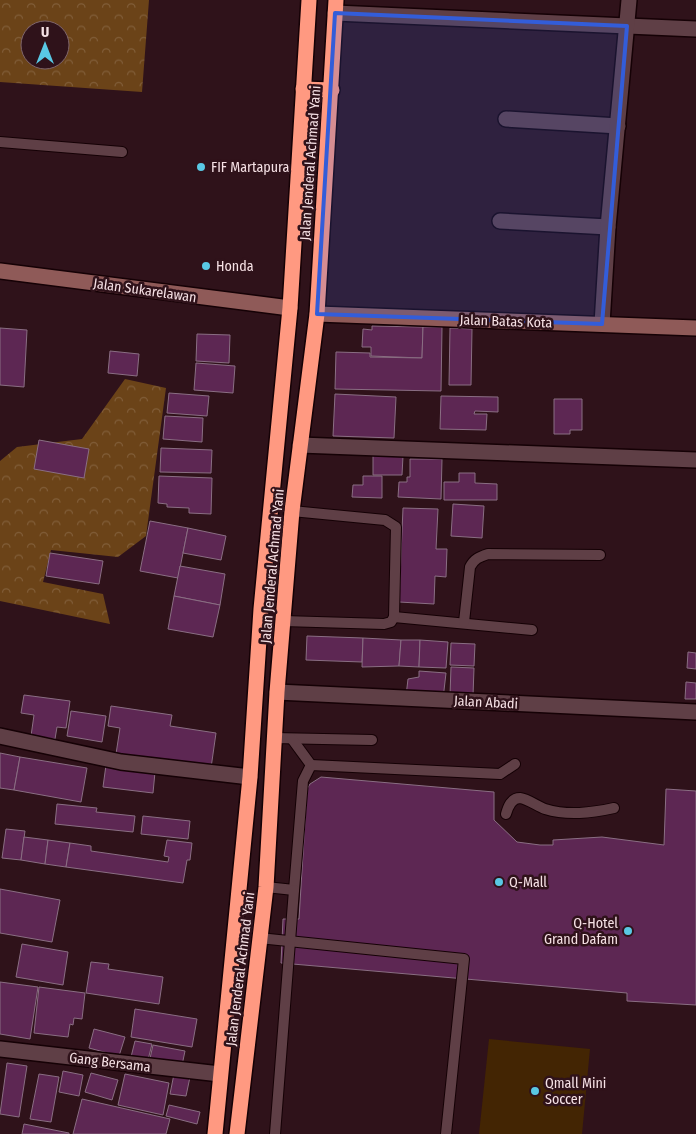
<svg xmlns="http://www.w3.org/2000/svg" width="696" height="1134" font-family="'Fira Sans Condensed',sans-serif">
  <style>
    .forest { fill: url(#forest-crowns); fill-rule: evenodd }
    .garden { fill: #432503 }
    .building { fill: #5d2753; stroke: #8a6e83 }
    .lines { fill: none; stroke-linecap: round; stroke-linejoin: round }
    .lane-casing { stroke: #150105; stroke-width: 12 }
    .street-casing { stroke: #150105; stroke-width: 18 }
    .secondary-casing { stroke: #150105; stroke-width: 18 }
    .highway-casing { stroke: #150105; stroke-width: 18 }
    .lane { stroke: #5f3f46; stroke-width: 10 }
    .street { stroke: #5f3f46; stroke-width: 15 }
    .secondary { stroke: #8f5a58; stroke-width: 15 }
    .highway { stroke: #ff9981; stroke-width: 15 }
    .marked { fill: #335dd9; fill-opacity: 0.2; stroke: #335dd9; stroke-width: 4; stroke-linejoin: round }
    .poi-dot { fill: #59c8e4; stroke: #2f121a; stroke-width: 2 }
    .labels { text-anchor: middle; stroke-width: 5; stroke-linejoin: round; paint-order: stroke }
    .street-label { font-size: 14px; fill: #f6e1e5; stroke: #2f121a }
    .poi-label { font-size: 14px; fill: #f6e1e5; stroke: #2f121a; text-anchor: start }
  </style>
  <defs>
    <pattern id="forest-crowns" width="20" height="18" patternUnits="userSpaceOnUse" patternTransform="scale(1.25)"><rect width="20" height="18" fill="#6b4318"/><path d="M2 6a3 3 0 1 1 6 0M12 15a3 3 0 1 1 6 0" fill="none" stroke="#815e39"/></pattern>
  </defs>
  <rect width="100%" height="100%" fill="#2f121a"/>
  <g class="forest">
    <path d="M0,0h149l-7,92 -142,-10zM30,30h30v30h-30z"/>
    <polygon points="125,379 166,388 146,536 118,557 51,550 43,582 103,594 110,624 0,601 0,461 17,447 82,439"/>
  </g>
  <polygon class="garden" points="489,1039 590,1049 582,1134 479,1134"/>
  <g class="building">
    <polygon points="372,326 423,327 422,358 371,356 371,347 362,347 363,329 372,330"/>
    <polygon points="423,327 442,327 441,391 335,389 336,352 370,353 370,357 422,358"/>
    <polygon points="0,328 27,330 24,387 0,385"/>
    <polygon points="450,328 472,329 471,385 449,385"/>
    <polygon points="197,334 230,335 229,363 196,361"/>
    <polygon points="110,351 139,354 137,376 108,373"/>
    <polygon points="196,363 235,366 233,393 194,390"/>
    <polygon points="169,393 209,396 207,416 167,413"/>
    <polygon points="335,394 396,397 394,438 333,436"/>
    <polygon points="441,396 498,397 498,412 475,411 474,414 487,414 486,430 440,429"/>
    <polygon points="554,399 582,399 582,430 570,430 570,434 554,434"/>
    <polygon points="165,416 203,418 202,442 163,439"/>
    <polygon points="39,440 89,449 84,478 34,469"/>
    <polygon points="161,448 212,450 211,473 160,472"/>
    <polygon points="373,455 403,456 402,475 373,475"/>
    <polygon points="410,459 442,459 441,499 398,497 399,482 407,482 407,477 410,477"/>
    <polygon points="459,473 475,473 475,483 497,484 497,500 444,500 444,482 459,482"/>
    <polygon points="159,476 212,478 211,514 189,513 189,508 167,507 167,504 158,503"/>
    <polygon points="363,476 382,476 382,498 352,497 353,485 363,485"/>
    <polygon points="453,504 484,506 482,538 451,536"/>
    <polygon points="403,508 438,509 436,549 447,549 446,577 435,576 434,604 399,602"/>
    <polygon points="150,521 188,528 178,578 140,571"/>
    <polygon points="188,528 226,536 221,560 183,553"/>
    <polygon points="50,553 103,561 99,584 46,576"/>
    <polygon points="180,566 225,574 220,605 174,596"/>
    <polygon points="174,596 220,605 213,637 168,629"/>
    <polygon points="307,636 363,638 362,662 306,660"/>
    <polygon points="363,638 401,640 399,666 362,667"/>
    <polygon points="401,640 420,640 419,667 399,666"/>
    <polygon points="420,640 448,642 446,668 419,667"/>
    <polygon points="451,643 475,644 474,666 450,665"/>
    <polygon points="688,652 696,653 696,669 687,668"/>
    <polygon points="451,667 474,668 473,696 450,695"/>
    <polygon points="419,671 446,673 443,699 406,696 408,679 419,677"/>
    <polygon points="686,682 696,683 696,699 685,699"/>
    <polygon points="24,695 70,701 66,728 57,727 55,739 31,736 34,715 21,713"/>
    <polygon points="111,706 172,715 170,726 216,733 211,768 116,754 120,728 108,726"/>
    <polygon points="71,711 106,716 102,742 67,736"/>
    <polygon points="0,753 20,757 14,790 0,788"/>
    <polygon points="20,757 87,768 81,802 14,790"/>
    <polygon points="106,765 155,772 153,793 103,787"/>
    <polygon points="321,777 494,792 494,820 517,842 540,845 553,845 553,840 602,837 664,845 666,789 696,791 696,1005 627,1001 627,993 281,963 283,919 299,919 307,789 310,784"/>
    <polygon points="57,804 97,808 96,812 135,816 133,832 55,824"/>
    <polygon points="143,816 190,821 188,839 141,834"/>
    <polygon points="6,829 25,831 21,860 2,858"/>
    <polygon points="24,837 48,840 45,864 21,860"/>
    <polygon points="48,840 70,843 66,867 45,864"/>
    <polygon points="167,840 192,843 190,860 187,860 183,883 66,867 70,843 91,846 91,851 168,862 169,857 164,856"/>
    <polygon points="0,889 60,900 52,942 0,933"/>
    <polygon points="22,944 68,952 63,985 16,977"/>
    <polygon points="91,962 109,964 108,969 163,977 159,1004 86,993"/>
    <polygon points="0,982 38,987 30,1039 0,1034"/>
    <polygon points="39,987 85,993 82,1019 74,1018 73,1025 70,1024 68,1037 34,1033"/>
    <polygon points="135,1009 197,1019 192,1047 131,1037"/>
    <polygon points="94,1029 125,1037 119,1056 89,1048"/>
    <polygon points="135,1041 152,1044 147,1064 130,1061"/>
    <polygon points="153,1045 185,1051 181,1070 149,1063"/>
    <polygon points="7,1063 27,1066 19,1117 0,1114"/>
    <polygon points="63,1071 83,1075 79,1096 59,1092"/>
    <polygon points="91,1073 118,1080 112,1100 85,1092"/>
    <polygon points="39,1074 59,1077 51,1122 30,1119"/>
    <polygon points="125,1074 169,1083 163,1115 118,1105"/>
    <polygon points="174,1074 190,1077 186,1096 170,1094"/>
    <polygon points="82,1099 170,1119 166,1134 73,1134"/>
    <polygon points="169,1105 200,1112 197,1124 166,1116"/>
    <polygon points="24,1124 69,1133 69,1134 22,1134"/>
  </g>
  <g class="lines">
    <g class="lane-casing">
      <g id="lane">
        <polyline points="0,142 122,152"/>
        <polyline points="394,617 532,630"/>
        <polyline points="283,621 384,624 391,622 394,617 396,527 385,520 292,511"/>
        <path d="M464,622l6,-55c4,-8 9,-10 18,-13l112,1"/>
        <polyline points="274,738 372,740"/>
        <polyline points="292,739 311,765"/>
        <path d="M506,814c2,-7 5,-16 14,-16 8,1 17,8 25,11 23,7 46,4 69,-1"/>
        <polyline points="266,887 294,890 303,781 311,765 500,774 515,764"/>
        <polyline points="259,938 464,959 446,1134"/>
        <polyline points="275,1134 294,890"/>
      </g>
    </g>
    <g class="street-casing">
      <g id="street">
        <polyline points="335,13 696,29"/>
        <polyline points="506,119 618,126"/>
        <polyline points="500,221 608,227"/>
        <polyline points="602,324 608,227 629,0"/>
        <polyline points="300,445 696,460"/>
        <polyline points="277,692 696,712"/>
        <polyline points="0,736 121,762 250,777"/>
        <polyline points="0,1049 220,1074"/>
      </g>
    </g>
    <g class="secondary-casing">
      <g id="secondary">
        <polyline points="0,271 290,308"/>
        <polyline points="317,314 696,328"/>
      </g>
    </g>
    <g class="highway-casing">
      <g id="highway">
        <polyline points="303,89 332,90"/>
        <polyline points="215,1134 250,777 261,609 290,308 309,0"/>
        <polyline points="237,1134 266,887 277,692 292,511 317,314 336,0"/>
      </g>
    </g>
    <use href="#lane" class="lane"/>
    <use href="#street" class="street"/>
    <use href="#secondary" class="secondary"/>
    <use href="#highway" class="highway"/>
  </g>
  <path class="marked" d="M335,13l292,13 -25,298 -285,-10z"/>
  <g class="poi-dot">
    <circle cx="201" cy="167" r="5"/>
    <circle cx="206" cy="266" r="5"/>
    <circle cx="499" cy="882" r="5"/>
    <circle cx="628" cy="931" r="5"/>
    <circle cx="535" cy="1091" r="5"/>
  </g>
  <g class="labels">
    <g class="street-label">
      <text transform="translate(310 163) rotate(-86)" y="5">Jalan Jenderal Achmad Yani</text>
      <text transform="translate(145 290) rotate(8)" y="5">Jalan Sukarelawan</text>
      <text transform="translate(506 321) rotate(2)" y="5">Jalan Batas Kota</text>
      <text transform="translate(272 566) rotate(-85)" y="5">Jalan Jenderal Achmad Yani</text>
      <text transform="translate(486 702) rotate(3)" y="5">Jalan Abadi</text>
      <text transform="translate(240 969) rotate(-83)" y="5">Jalan Jenderal Achmad Yani</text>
      <text transform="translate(110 1062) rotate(7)" y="5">Gang Bersama</text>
    </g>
    <g class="poi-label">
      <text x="211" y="172">FIF Martapura</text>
      <text x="216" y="271">Honda</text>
      <text x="509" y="887">Q-Mall</text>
      <text x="618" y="928" text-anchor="end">Q-Hotel<tspan x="618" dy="16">Grand Dafam</tspan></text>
      <text x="545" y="1088">Qmall Mini<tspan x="545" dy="16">Soccer</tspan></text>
    </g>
  </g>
  <g transform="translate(45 45)"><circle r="24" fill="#2f121a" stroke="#7f656b"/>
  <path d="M0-4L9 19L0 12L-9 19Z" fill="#59c8e4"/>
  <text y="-8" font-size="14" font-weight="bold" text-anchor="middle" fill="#f6e1e5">U</text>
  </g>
</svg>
